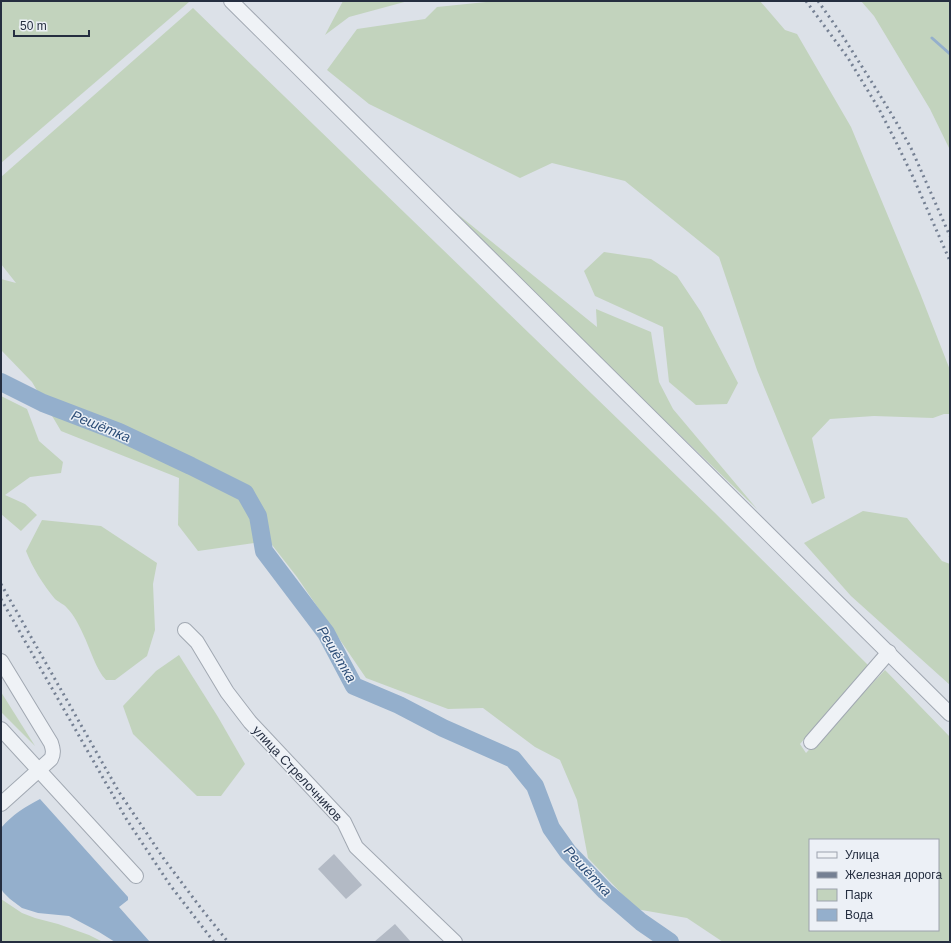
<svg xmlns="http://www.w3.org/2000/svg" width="951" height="943" font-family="Helvetica,sans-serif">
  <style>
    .green { fill: #c2d3bd; fill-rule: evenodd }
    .water { fill: #94afcc }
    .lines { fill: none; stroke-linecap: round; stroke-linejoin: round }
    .stream { stroke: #94afcc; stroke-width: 3 }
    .river { stroke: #94afcc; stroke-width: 18 }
    .building { fill: #b3bac5 }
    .minor-casing { stroke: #a1a8b2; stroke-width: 16 }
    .minor { stroke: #eff2f6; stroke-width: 14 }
    .rail { stroke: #758093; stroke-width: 3; stroke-dasharray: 2 4; stroke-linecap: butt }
    .labels { text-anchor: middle; stroke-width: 3; stroke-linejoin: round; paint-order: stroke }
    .street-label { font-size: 13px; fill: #252e40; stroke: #ecf0f6 }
    .water-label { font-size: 14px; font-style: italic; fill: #2c4d77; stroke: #ecf0f6 }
  </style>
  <rect width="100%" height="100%" fill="#dce1e8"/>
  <g class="green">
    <polygon points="1,1 189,1 189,2 1,163"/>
    <polygon points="343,1 408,1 349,17 325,35"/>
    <polygon points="486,1 760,1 785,30 797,34 851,127 920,293 950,370 950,414 944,414 933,418 874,416 830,419 812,438 825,498 812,504 757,370 719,257 625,181 552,163 520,178 369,104 327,70 357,29 425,19 437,7 486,2"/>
    <polygon points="861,1 950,1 950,150 930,109 874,16"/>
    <path d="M193,8l521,504 154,153 -68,79 6,9 79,-83 65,67v205h-227l-36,-24 -51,-9 -48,-51 -11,-58 -17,-40 -25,-13 -52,-39 -35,1 -82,-31 -69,-101 -28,-36 -71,10 -20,-26 1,-47 -118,-47 -29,-49 -31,-32v-71l15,4 -15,-19v-87zM810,840h128v90h-128z"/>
    <polygon points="455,212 597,327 596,309 651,332 659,382 673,409 757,509 614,372"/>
    <polygon points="604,252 651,259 677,276 701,312 738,383 727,404 696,405 669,382 663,327 595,296 584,271"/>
    <polygon points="1,396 27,409 39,441 63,462 61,473 30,477 5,495 25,504 37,515 21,531 1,514"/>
    <polygon points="863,511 907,518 942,561 950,564 950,685 851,596 804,543"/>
    <path d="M42,520l59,6 56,37 -4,21 2,46 -8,26 -32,24h-9c-10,-10 -16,-32 -23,-46 -4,-9 -9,-19 -16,-26 -3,-4 -9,-6 -12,-9 -11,-13 -23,-32 -29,-48z"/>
    <polygon points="179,655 218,717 245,764 221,796 197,796 133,734 123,706 156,671"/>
    <polygon points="1,692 35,746 1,712"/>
    <polygon points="1,899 22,913 35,918 58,924 89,935 103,942 1,942"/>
  </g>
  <path class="water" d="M40,799l88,98v3l-9,7 31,35h-35l-16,-10 -30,-16 -31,-3 -16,-5 -12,-9 -7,-7 -2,-4v-60c12,-14 24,-21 39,-29z"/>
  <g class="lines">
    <polyline class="stream" points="932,38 950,54"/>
    <polyline class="river" points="1,382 43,403 119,432 191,466 245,493 258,516 264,551 326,633 354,686 399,705 443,728 513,759 535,786 551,828 568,852 605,891 641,922 670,942"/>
  </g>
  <g class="building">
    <polygon points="334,854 362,885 346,899 318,869"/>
    <polygon points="395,924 411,942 374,942"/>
  </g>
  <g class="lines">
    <g class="minor-casing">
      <g id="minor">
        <polyline points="231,1 950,714"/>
        <polyline points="185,630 197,642 227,692 250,722 344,822 356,847 455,942"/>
        <path d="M1,661l50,82c2,6 3,10 0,16l-50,45"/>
        <polyline points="1,729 136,876"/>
        <polyline points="811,742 889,652"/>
      </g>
    </g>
    <use href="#minor" class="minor"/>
    <g class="rail">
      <polyline points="806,1 848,58 879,109 896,142 913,177 950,261"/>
      <polyline points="818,1 842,35 878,92 895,120 911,148 950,236"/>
      <polyline points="1,584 119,792 164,859 200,907 228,942"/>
      <polyline points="1,599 127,820 170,885 214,942"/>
    </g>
  </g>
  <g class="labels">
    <g class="street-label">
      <text transform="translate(298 773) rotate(47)" y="5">улица Стрелочников</text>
    </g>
    <g class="water-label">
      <text transform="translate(101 426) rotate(22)" y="5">Решётка</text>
      <text transform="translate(337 654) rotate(59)" y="5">Решётка</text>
      <text transform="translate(588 871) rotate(47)" y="5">Решётка</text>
    </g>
  </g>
  <rect width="951" height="943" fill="none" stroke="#252e40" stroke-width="4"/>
  <rect x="809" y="839" width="130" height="92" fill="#ecf0f6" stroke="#9ca2ad"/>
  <rect x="817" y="852" width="20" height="6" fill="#eff2f6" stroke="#9ca2ad"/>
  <text x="845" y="859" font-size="12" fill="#252e40">Улица</text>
  <rect x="817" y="872" width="20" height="6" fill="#758093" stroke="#9ca2ad"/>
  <text x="845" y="879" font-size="12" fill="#252e40">Железная дорога</text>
  <rect x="817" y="889" width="20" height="12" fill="#c2d3bd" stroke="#9ca2ad"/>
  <text x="845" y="899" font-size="12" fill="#252e40">Парк</text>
  <rect x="817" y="909" width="20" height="12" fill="#94afcc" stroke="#9ca2ad"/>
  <text x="845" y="919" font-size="12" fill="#252e40">Вода</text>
  <path d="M14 30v6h75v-6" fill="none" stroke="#252e40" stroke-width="2"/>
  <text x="20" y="30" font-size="12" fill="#252e40" stroke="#ecf0f6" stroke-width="3" paint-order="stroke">50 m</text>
</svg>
